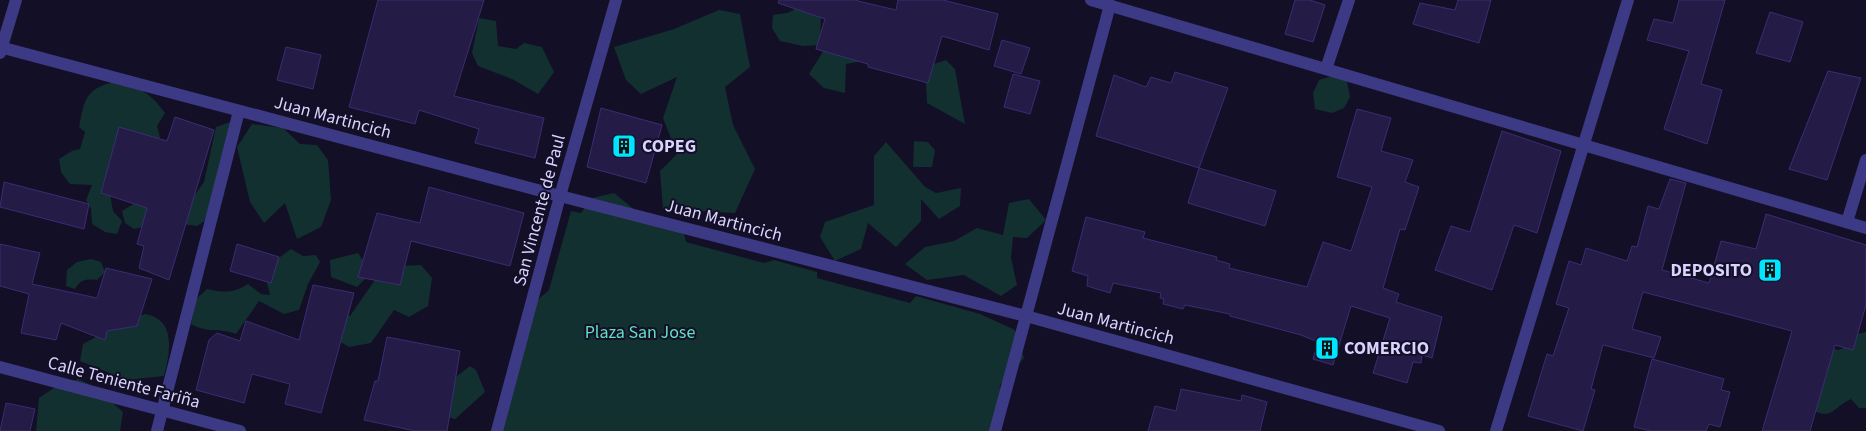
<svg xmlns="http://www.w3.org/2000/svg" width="1866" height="431" font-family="'Source Sans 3',sans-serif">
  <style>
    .green { fill: #12302f }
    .building { fill: #241b47; stroke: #3b2d73 }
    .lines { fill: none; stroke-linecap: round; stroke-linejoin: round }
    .minor { stroke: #3d3a85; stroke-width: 12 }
    .labels { text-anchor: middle; stroke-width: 4; stroke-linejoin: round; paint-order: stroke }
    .street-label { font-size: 18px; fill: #d9d4ff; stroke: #130f26 }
    .poi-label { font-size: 18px; font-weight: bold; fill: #d9d4ff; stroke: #130f26; text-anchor: start }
    .park-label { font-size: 18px; fill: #5fe0c0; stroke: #130f26 }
  </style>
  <rect width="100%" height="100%" fill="#130f26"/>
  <g class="green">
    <polygon points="806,4 821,11 820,45 803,46 780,41 772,28 773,15 787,13"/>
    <polygon points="719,10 740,14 750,67 725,87 733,125 755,169 735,213 663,209 660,171 677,154 663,118 677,77 641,94 626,80 614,47 674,29"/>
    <polygon points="479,18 496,21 498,46 516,49 524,43 542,47 554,72 538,94 512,79 478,66 472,53"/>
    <polygon points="824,50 869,60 846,64 845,93 824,88 809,74"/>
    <polygon points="946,60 955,69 965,124 927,103 925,67"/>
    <polygon points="1332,76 1347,81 1350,97 1344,108 1332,113 1315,109 1313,93 1319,80"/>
    <path d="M117,81c24,8 33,11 48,32l-8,13 3,11 -9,11 -43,35 5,28 9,10 -5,13 -12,-2 -13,-8 -1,-15 -5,-9 6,-15 -22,-1 -9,-12 -2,-13 13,-8 8,-2 5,-17 -6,-5c6,-29 6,-38 38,-46z"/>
    <polygon points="230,122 235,129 209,218 197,226 166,222 134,229 125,223 122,211 140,200 194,196 204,182 216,127"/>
    <polygon points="252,124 283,128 300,144 317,145 328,160 331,200 321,227 297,239 285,203 264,223 250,202 237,147"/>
    <polygon points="914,141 928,142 935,150 932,167 913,167"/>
    <polygon points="886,142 925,187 936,193 961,188 960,206 939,219 921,199 921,221 896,247 868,223 861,249 835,261 820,237 825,222 874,205 874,156"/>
    <polygon points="614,193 641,215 684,234 686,242 764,263 774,260 817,272 817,278 910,303 916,296 980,314 1015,330 1024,358 1000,385 999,431 497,431 533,304 549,290 571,211 581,213 592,198"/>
    <polygon points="1029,199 1046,220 1027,238 1013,237 1011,258 1017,285 1001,296 964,275 927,280 905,264 925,247 954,241 977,228 1003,235 1009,203"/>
    <path d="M291,249l12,7 13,-1 4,7 -12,22 -9,26 -15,4 -25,-13 -23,33c-18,-7 -27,0 -45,-10l5,-25 11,-10c17,4 27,4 41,-5l13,10 9,1 -5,-20 8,-13z"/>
    <polygon points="358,253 371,273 357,287 331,277 330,260"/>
    <path d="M91,259l10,3 4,10 -8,8c-11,-1 -16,-1 -22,9l-9,-3 1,-16 10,-8z"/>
    <polygon points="421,265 432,278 428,306 409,317 394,310 371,343 349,347 325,333 336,309 350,316 375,280 392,283 398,266"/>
    <path d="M145,314c32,5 25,40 19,62l-37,4 -47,-19 3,-17 24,-13 6,-11h11l7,7 5,-10z"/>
    <path d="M1866,332v76h-7l-8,-9c-19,9 -18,22 -41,10l16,-63 12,4 12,-4 3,-11z"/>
    <polygon points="470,366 476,370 485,392 455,419 430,411 456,377"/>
    <polygon points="78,379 93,386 123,412 120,431 36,431 39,398 54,388"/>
  </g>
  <g class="building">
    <polygon points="378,0 484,0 454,96 544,118 535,158 475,143 479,129 419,110 415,124 349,107"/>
    <polygon points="779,0 854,0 896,10 898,0 943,0 998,14 989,50 942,36 928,83 868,67 868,64 816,49 825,19 778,3"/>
    <polygon points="1295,0 1310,0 1325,5 1313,42 1285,34"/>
    <polygon points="1458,0 1491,0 1479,43 1413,24 1420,3 1455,10"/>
    <polygon points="1679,0 1725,0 1701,84 1722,90 1707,144 1664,129 1689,51 1647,40 1654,19 1673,23"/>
    <polygon points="1770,12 1803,22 1790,62 1756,53"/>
    <polygon points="1002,40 1030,48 1021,74 994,66"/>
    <polygon points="286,47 321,55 313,89 277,80"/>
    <polygon points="1828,71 1861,78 1827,180 1789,169"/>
    <polygon points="1175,72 1228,88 1199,168 1096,136 1114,75 1146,87 1151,77 1171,83"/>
    <polygon points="1013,74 1040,81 1030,114 1004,107"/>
    <polygon points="601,108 662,125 646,183 587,167"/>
    <polygon points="1357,109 1391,118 1381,151 1413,160 1405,182 1419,187 1405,230 1400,229 1383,288 1399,294 1396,302 1442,317 1432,358 1422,355 1421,363 1413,362 1407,383 1373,373 1390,318 1351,306 1333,365 1313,359 1318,342 1301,335 1230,316 1230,314 1185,305 1183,309 1163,304 1164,299 1160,298 1161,293 1113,283 1110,293 1087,286 1088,276 1072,271 1086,217 1145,232 1143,238 1217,257 1216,260 1230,264 1229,268 1307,287 1323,242 1351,251 1372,187 1337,177"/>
    <polygon points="175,117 214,130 169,280 139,268 144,246 137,244 147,208 101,193 119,127 167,141"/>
    <polygon points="1502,131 1561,151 1537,233 1514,225 1492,290 1435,270 1451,226 1470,232"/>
    <polygon points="1199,168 1276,191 1265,226 1188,203"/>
    <polygon points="1670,179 1686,183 1662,270 1709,283 1721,241 1756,249 1766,214 1866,245 1866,305 1853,350 1835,345 1810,431 1762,431 1792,331 1643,292 1632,329 1661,337 1654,358 1603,345 1591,389 1595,390 1583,431 1528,416 1547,354 1553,356 1569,308 1556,304 1569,261 1581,265 1586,248 1627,261 1632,246 1637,247 1648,206 1659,209"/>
    <polygon points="4,182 89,204 84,229 0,207"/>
    <polygon points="429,187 524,213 510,266 411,241 400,285 358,277 377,213 420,223"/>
    <polygon points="0,244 40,253 32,284 97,298 106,268 152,279 137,326 107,331 105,340 61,323 56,340 21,333 29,294 0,286"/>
    <polygon points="237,244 279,257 271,283 230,271"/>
    <polygon points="313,285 354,293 321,413 285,404 290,384 252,374 244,403 196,390 209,340 217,333 240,341 246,321 299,340"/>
    <polygon points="387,337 460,351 447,431 415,431 364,420 375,381 378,381"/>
    <polygon points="1652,359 1724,379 1721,390 1730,392 1720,427 1709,424 1706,431 1651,431 1634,427"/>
    <polygon points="1181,389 1241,401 1242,395 1267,402 1260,431 1148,431 1155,406 1176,411"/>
    <polygon points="6,403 35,409 30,431 0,431"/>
  </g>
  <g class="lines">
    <g class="minor">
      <polyline points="1091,0 1866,228"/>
      <polyline points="0,47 560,196 1026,316 1439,431"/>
      <polyline points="0,53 16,0"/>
      <polyline points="1326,69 1349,0"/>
      <polyline points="1847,222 1866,160"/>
      <polyline points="0,367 240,431"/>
      <polyline points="157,431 239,111"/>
      <polyline points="497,431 560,196 616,0"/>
      <polyline points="995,431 1110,5"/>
      <polyline points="1496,431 1628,0"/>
    </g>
  </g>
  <defs>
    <g id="building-square" transform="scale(1.25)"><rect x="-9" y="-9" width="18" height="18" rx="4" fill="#00e5ff" stroke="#130f26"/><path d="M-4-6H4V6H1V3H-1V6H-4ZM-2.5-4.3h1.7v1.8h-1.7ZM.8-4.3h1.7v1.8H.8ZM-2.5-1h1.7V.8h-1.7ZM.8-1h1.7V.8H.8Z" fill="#111"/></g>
  </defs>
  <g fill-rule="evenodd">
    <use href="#building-square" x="624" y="146"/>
    <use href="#building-square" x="1770" y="270"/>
    <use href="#building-square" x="1327" y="348"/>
  </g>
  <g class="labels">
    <g class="street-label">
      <text transform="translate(333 117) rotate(15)" y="6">Juan Martincich</text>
      <text transform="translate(539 210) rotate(-75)" y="6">San Vincente de Paul</text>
      <text transform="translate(724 220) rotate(15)" y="6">Juan Martincich</text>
      <text transform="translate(1116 323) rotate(15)" y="6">Juan Martincich</text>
      <text transform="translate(124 382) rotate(15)" y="6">Calle Teniente Fariña</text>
    </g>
    <g class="poi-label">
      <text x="642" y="152">COPEG</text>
      <text x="1752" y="276" text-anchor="end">DEPOSITO</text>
      <text x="1344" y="354">COMERCIO</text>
    </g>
    <g class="park-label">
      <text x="640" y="338">Plaza San Jose</text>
    </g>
  </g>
</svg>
